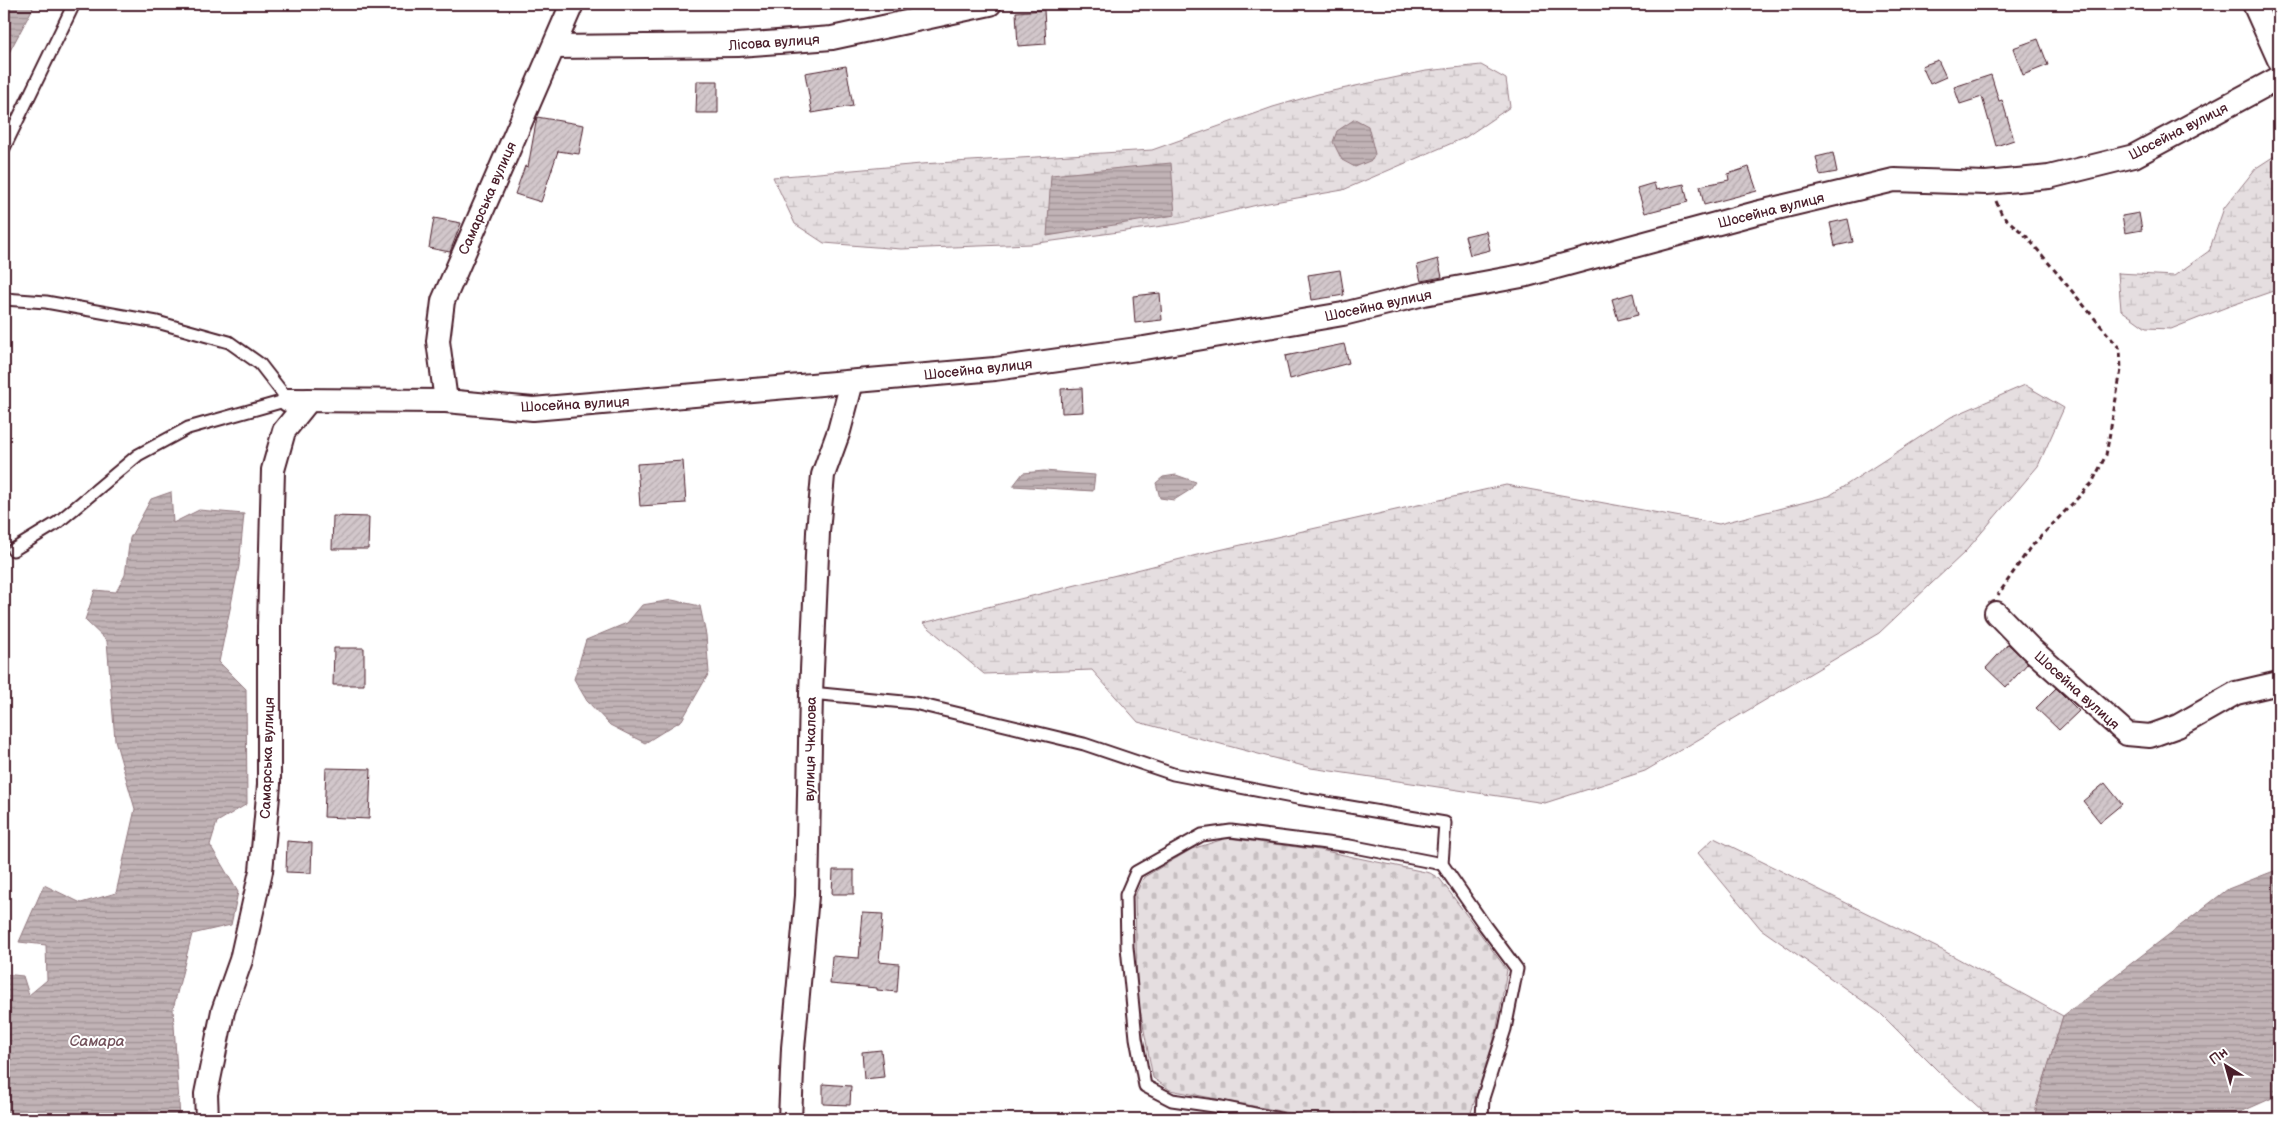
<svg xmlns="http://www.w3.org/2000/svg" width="2283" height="1123" font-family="'Balsamiq Sans',sans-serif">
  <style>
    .wetland { fill: url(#wetland-marsh); stroke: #987e86 }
    .cemetery { fill: url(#cemetery-stones); stroke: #987e86 }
    .water { fill: url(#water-rules); stroke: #91787e }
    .building { fill: url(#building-hatch); stroke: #4a1f2b }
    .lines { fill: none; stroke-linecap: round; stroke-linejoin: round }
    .lane-casing { stroke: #4a1f2b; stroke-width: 15 }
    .street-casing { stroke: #4a1f2b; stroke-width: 26 }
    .path { stroke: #4a1f2b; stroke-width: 3; stroke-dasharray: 5 4; stroke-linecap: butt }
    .lane { stroke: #fff; stroke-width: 11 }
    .street { stroke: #fff; stroke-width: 22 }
    .labels { text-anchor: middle; stroke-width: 4; stroke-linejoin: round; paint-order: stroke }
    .street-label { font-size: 14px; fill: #4a1f2b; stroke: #fff }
    .water-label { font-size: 15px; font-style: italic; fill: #74535c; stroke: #fff }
  </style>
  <defs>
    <pattern id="wetland-marsh" width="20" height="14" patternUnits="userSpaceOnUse" patternTransform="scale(1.25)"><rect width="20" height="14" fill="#e5dee0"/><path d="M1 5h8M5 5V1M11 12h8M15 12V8" fill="none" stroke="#c6bec0"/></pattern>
    <pattern id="cemetery-stones" width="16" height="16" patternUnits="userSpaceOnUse" patternTransform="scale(1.25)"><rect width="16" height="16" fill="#e5dee0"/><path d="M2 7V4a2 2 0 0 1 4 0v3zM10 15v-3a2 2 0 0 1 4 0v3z" fill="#c6bec0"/></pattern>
    <pattern id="water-rules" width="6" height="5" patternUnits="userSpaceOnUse" patternTransform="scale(1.25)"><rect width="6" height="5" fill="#c1b3b6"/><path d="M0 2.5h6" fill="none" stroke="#9f9194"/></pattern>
    <pattern id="building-hatch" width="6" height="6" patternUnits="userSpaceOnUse" patternTransform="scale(1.25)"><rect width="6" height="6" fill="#d2c7cb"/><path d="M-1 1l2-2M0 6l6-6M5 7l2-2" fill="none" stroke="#b6aaae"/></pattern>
  </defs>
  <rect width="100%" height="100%" fill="#fff"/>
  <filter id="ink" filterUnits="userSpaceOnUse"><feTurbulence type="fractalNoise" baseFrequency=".02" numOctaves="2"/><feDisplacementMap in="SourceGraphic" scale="10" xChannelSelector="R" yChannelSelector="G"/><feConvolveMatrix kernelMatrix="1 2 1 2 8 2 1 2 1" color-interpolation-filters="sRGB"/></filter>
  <g filter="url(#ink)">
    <g class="wetland">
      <polygon points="1481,65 1506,79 1510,107 1466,137 1343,190 1257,205 1177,224 1031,244 901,249 824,243 795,224 773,177 921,164 1152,150 1273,107 1318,94 1426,71"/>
      <polygon points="2279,153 2279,289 2227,307 2171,329 2146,328 2121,310 2118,273 2174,276 2209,251 2224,208 2256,168"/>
      <polygon points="2025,385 2064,408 2038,466 1965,552 1879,633 1645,771 1545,803 1311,768 1138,722 1092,670 984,674 923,623 1197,555 1506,485 1719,524 1829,496 1951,417"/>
      <polygon points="1714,838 1944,951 2063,1016 2037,1103 2035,1119 1992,1119 1938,1071 1880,1013 1761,929 1698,853"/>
    </g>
    <polygon class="cemetery" points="1227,838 1320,850 1430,873 1440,879 1507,970 1496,1033 1469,1119 1321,1119 1170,1090 1153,1078 1137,993 1135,895 1144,877 1192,849"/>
    <g class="water">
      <polygon points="4,4 35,4 4,62"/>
      <polygon points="1355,119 1368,126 1375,154 1372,160 1355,167 1342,160 1333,142 1337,131"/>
      <polygon points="1171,163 1175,215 1047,236 1051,175"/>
      <polygon points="1044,471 1095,475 1093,491 1013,486 1023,473"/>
      <polygon points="1176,475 1196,482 1190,490 1174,500 1160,498 1156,483 1163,477"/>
      <polygon points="171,492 173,523 199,510 244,514 239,566 219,662 246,689 247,804 217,822 210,845 238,892 231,925 192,934 173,1009 180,1119 4,1119 4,974 23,976 29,995 47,980 46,945 19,942 44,885 81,903 116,893 135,809 115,740 107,641 85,620 95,590 116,592 125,575 130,538 151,499"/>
      <polygon points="672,600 700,606 706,635 709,673 682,720 645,743 610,725 587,701 574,679 586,640 627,623 642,605"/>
      <polygon points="2279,869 2279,1095 2225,1119 2035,1119 2037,1103 2063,1016 2228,889"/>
    </g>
    <g class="building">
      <polygon points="1044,10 1046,44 1018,46 1016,12"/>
      <polygon points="2038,39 2048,65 2023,75 2013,48"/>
      <polygon points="1938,60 1946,77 1930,84 1922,66"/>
      <polygon points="846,66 853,106 812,113 805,73"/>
      <polygon points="1991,75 1999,101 2002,100 2014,140 1996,146 1982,97 1960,104 1954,87"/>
      <polygon points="697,81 718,81 718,113 696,113"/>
      <polygon points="537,117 584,125 579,154 558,151 541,202 515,194 525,166 528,167"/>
      <polygon points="1833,153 1837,172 1820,175 1816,157"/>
      <polygon points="1749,167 1757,191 1704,205 1700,186 1729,180 1728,174"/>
      <polygon points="1654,183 1656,190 1684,184 1688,202 1645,213 1637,188"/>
      <polygon points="2139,213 2142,230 2125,233 2122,216"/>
      <polygon points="434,218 461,223 450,252 429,248"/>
      <polygon points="1848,219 1853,242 1835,246 1830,223"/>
      <polygon points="1486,231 1490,250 1470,255 1465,236"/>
      <polygon points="1438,259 1442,277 1421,281 1417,265"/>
      <polygon points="1340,270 1344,295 1312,300 1308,275"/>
      <polygon points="1160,293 1162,320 1135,323 1133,296"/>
      <polygon points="1633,293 1638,315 1618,320 1612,299"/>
      <polygon points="1344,344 1349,363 1290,379 1285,356"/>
      <polygon points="1082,388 1083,412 1062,413 1061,389"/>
      <polygon points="683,461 686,503 640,506 637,464"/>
      <polygon points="333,516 369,517 368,549 332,549"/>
      <polygon points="2008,644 2028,663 2006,687 1986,668"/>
      <polygon points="334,648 364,648 364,685 333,685"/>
      <polygon points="2056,688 2079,711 2059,730 2036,708"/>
      <polygon points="326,768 371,769 369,819 324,817"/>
      <polygon points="2105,783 2122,804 2100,822 2083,801"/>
      <polygon points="287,841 312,843 311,873 286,872"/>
      <polygon points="833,870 854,870 854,894 832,894"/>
      <polygon points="863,913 883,914 879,962 899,964 897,992 877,990 877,988 830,984 832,956 859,958"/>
      <polygon points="881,1050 884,1077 864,1079 862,1052"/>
      <polygon points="823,1084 851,1086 850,1105 823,1104"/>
    </g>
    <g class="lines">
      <g class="lane-casing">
        <g id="lane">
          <polyline points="4,148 74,4"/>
          <polyline points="4,299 46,302 157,322 229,342 260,364 288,400 188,428 138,455 57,523 13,550"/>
          <polyline points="811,693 914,703 1084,744 1173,774 1297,798 1445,823 1442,864 1485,926 1517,969 1505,1029 1483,1098 1482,1119"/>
          <polyline points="1280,1119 1221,1107 1172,1100 1145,1086 1136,1038 1127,947 1126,895 1136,872 1202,835 1231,831 1350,846 1442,864"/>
        </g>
      </g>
      <g class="street-casing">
        <g id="street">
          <polyline points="2254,4 2279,60"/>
          <polyline points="554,47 738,45 832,38 990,4"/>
          <polyline points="288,400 446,401 533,409 995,369 1144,348 1343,314 1424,294 1527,275 1756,213 1894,180 1986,183 2049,177 2134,156 2279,78"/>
          <polyline points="446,401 438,341 443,301 572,4"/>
          <polyline points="1996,613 2031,649 2127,734 2150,736 2178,726 2236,693 2279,683"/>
          <polyline points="207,1119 206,1094 223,1011 241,960 261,871 269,785 269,626 273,470 284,431 309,400"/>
          <polyline points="790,1119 793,1048 807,896 811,693 818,532 823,475 839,431 852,382"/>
        </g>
      </g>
      <polyline class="path" points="1996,201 2002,215 2027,237 2120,349 2121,370 2106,455 2092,483 2029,549 1998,595"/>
      <use href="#lane" class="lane"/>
      <use href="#street" class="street"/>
    </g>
  </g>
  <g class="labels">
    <g class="street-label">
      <text transform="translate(774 42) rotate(-4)" y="5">Лісова вулиця</text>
      <text transform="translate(2178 131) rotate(-27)" y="5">Шосейна вулиця</text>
      <text transform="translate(487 198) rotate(-66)" y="5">Самарська вулиця</text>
      <text transform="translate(1771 210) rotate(-14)" y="5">Шосейна вулиця</text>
      <text transform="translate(1378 305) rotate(-12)" y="5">Шосейна вулиця</text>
      <text transform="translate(978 369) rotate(-6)" y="5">Шосейна вулиця</text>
      <text transform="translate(575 404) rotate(-3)" y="5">Шосейна вулиця</text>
      <text transform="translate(2077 690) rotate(42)" y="5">Шосейна вулиця</text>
      <text transform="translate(810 749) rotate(-89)" y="5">вулиця Чкалова</text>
      <text transform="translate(267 758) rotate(-88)" y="5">Самарська вулиця</text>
    </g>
    <g class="water-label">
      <text x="97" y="1046">Самара</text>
    </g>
  </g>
  <rect width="2283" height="1123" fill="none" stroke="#fff" stroke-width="20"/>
  <rect x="10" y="10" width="2263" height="1103" fill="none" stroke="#4a1f2b" stroke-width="2" filter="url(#ink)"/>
  <g transform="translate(2226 1066) rotate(323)" stroke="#ffffff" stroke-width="4" paint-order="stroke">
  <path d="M0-4L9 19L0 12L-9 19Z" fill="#4a1f2b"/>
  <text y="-8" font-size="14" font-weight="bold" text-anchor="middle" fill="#4a1f2b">Пн</text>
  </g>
</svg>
